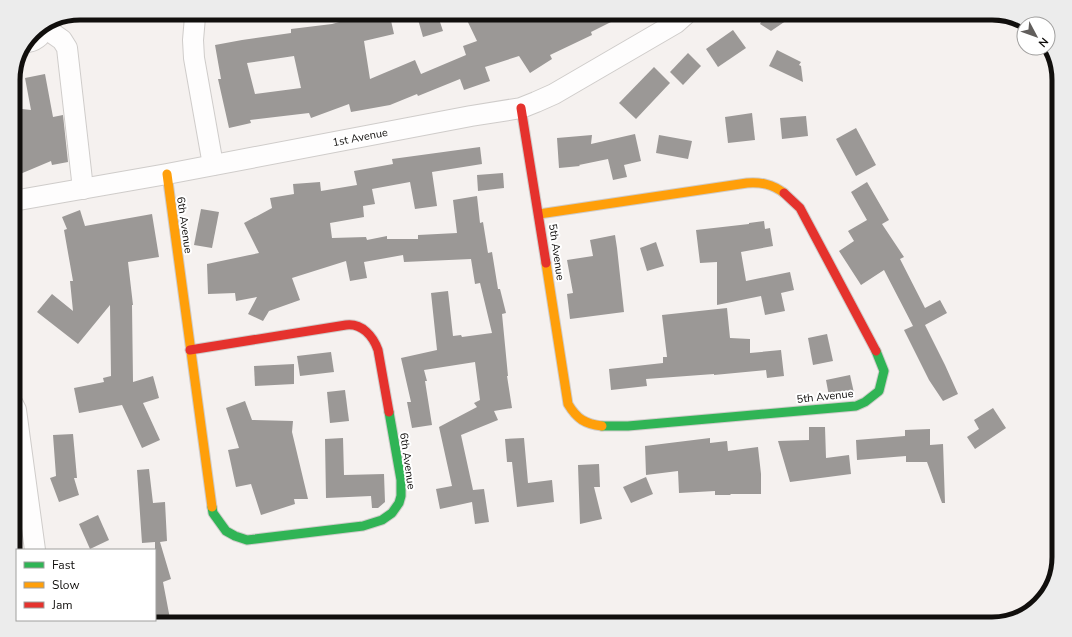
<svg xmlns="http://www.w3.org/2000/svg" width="1072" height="637" font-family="'Nunito Sans',sans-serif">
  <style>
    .building { fill: #9b9896; fill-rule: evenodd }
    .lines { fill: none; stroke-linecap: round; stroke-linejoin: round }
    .street-casing { stroke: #cfccca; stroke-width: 22 }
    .fast-casing { stroke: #cfccca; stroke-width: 11 }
    .slow-casing { stroke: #cfccca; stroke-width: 11 }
    .jam-casing { stroke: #cfccca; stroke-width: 11 }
    .street { stroke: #fefdfd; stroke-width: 20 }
    .fast { stroke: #30b455; stroke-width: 9 }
    .slow { stroke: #ff9f0a; stroke-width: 9 }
    .jam { stroke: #e5322d; stroke-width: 9 }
    .labels { text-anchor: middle; stroke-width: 4; stroke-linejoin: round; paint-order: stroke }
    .street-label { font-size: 11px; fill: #110f0d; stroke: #fff }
    .rim { fill: none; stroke: #110f0d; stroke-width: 5 }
  </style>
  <rect width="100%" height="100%" fill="#f5f1ef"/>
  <g class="building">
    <polygon points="766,14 796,14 771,31 760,24"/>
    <path d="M625,15l-34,17 1,3 -42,20 2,4 -22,14 -11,-17 -34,11 5,14 -26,9 -4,-11 -42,17 -1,-2 -27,11 -39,7 -2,-8 -38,14 -2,-5 -59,7 1,3 -22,5 -11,-49h3l-6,-34 27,-5 49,-7v-4l41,-5 18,-5 1,2 21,-5h18l4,18 -30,7 6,38 45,-19 6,14 45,-19 -3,-9 14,-5 -12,-25zM294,56l7,32 -46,6 -8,-31z"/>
    <polygon points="417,16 438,16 443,31 423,37"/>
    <polygon points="733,30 746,48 718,67 706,49"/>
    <polygon points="777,50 801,62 799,65 801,66 803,82 769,66"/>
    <polygon points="688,53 701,66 683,85 670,72"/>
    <polygon points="654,67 670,83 636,119 619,103"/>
    <polygon points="45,74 53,117 63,115 68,162 52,165 51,161 13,177 13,108 31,110 25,78"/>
    <polygon points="752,113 755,140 728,143 725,117"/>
    <polygon points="806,116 808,136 782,139 780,118"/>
    <polygon points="856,128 876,165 856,176 836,139"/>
    <polygon points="635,134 641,161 624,165 627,177 613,180 608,159 579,165 580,166 559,168 557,138 592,135 591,144"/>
    <polygon points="659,135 692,141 688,159 656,153"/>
    <polygon points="480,147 482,164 432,172 437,206 415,209 410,182 372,189 375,204 363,206 364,217 330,223 332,238 366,237 367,240 387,236 387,239 418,239 418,235 457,233 453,200 477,196 480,223 483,222 488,253 492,252 498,289 500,289 506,313 502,314 508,376 507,376 512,408 494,411 498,420 461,435 473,490 484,489 489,522 475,524 472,502 440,509 436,489 452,486 439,427 477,407 474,403 480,400 475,362 424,370 427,381 425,381 432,425 412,428 407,402 411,402 401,358 437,350 431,293 448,291 453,336 461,335 462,337 492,333 480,283 475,284 471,259 404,262 403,255 364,262 367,278 350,281 346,261 292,278 300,300 269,311 263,321 248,314 257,297 236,301 235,293 208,294 207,264 259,253 244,223 272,208 270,198 294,194 293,184 320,182 321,191 357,185 354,171 393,164 392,159"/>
    <polygon points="503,173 504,188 478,191 477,175"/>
    <polygon points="867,182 889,220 882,224 904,257 900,259 925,308 940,300 947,313 925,325 945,365 958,394 943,401 929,380 904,330 913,326 884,270 861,285 839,251 854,241 848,231 867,220 851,192"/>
    <polygon points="201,209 219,212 212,248 194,245"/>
    <polygon points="80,210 85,226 152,214 159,257 128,262 133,305 132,305 133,382 153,376 159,398 143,403 160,440 142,448 122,405 79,413 74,388 104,382 103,378 111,376 110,305 78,344 37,312 52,294 73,311 70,281 73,281 64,230 67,229 62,217"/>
    <polygon points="764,221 765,229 770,228 773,246 741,252 746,281 790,272 794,290 781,293 785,311 765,315 761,296 717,305 717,262 700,263 696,230 749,224 749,223"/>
    <polygon points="615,235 617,248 624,312 570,319 567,294 573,293 567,260 593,256 590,240"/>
    <polygon points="656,242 664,266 647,271 640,248"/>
    <polygon points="727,308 730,338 750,339 750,353 781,350 784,376 767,378 766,370 714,375 714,374 646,379 647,386 611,390 609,369 663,363 663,357 667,357 662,315"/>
    <polygon points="827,334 833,361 813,365 808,338"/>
    <polygon points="331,352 334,372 300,376 297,356"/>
    <polygon points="294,364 294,384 255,386 254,366"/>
    <polygon points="850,375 854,393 829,396 826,380"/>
    <polygon points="345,390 349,421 330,423 327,392"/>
    <polygon points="245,401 252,420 293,421 292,432 308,499 294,499 295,504 261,515 251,484 236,487 228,450 239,448 226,408"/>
    <polygon points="993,408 1006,428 975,449 967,437 979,429 974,420"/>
    <polygon points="809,427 825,427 826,458 849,455 851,474 790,482 778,441 809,440"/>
    <polygon points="930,429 930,445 943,444 945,503 942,503 927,462 906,462 906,456 857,460 856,440 905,436 905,430"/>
    <polygon points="73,434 77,478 74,478 79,495 59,502 50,478 56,476 53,435"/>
    <polygon points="343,438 344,475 384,474 385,502 378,508 372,508 371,496 326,498 325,439"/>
    <polygon points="524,438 528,483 552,480 554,502 517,507 512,462 507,462 505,439"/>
    <polygon points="710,438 710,443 727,441 728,451 758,447 761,474 761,494 731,494 730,495 715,495 715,491 679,493 678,471 646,475 645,446"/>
    <polygon points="599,464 600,487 594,487 602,519 580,524 578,465"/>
    <polygon points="149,469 153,503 165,502 167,541 160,542 171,579 163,582 171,624 155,624 155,542 142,543 137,470"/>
    <polygon points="646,477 653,494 631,503 623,487"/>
    <polygon points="98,515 109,540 90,549 79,524"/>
  </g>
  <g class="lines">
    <g class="street-casing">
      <g id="street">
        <polyline points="195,17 193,40 194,58 213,165"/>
        <polyline points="45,28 62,40 67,48 83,189"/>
        <path d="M28,42c10,-2 16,-10 19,-19"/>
        <polyline points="13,201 167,174 471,116 521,108 536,102 554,94 676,23 685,15"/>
        <polyline points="13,404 16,410 35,550"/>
      </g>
    </g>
    <g class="fast-casing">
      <g id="fast">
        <polyline points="602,426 628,426 856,406 865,402 879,391 884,371 876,351"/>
        <polyline points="212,507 213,513 226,531 235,536 247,540 363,526 382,520 392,513 399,503 401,496 401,480 389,412"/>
      </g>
    </g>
    <g class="slow-casing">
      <g id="slow">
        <polyline points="167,174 212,507"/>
        <path d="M539,214l208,-31c14,-1 25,1 37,10"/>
        <path d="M546,263l22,141c9,15 17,20 34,22"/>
      </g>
    </g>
    <g class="jam-casing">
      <g id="jam">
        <polyline points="521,108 546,263"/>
        <polyline points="784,193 800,208 876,351"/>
        <path d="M190,350l156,-25c16,-2 27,11 32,25l11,62"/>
      </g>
    </g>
    <use href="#street" class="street"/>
    <use href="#fast" class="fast"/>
    <use href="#slow" class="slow"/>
    <use href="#jam" class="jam"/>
  </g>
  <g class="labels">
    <g class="street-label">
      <text transform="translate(360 137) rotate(-11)" y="4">1st Avenue</text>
      <text transform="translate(185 225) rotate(82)" y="4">6th Avenue</text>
      <text transform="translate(557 252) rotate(82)" y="4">5th Avenue</text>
      <text transform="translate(825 396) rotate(-6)" y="4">5th Avenue</text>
      <text transform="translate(408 461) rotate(82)" y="4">6th Avenue</text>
    </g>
  </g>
  <path d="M0 0H1072V637H0ZM80 20H992A60 60 0 0 1 1052 80V557A60 60 0 0 1 992 617H80A60 60 0 0 1 20 557V80A60 60 0 0 1 80 20Z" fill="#ececec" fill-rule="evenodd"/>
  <path class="rim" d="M80 20H992A60 60 0 0 1 1052 80V557A60 60 0 0 1 992 617H80A60 60 0 0 1 20 557V80A60 60 0 0 1 80 20Z"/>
  <rect x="16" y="549" width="140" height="72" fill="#ffffff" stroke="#a09f9e"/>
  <rect x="24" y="562" width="20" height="6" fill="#30b455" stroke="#a09f9e"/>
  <text x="52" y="569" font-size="12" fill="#110f0d">Fast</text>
  <rect x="24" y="582" width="20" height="6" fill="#ff9f0a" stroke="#a09f9e"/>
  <text x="52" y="589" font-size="12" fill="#110f0d">Slow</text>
  <rect x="24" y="602" width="20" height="6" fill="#e5322d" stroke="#a09f9e"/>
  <text x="52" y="609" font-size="12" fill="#110f0d">Jam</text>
  <g transform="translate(1036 36) rotate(131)"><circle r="19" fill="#ffffff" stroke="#a09f9e"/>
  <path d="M0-3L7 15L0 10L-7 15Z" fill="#615e5c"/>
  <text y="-6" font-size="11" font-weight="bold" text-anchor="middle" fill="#110f0d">N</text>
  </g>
</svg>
